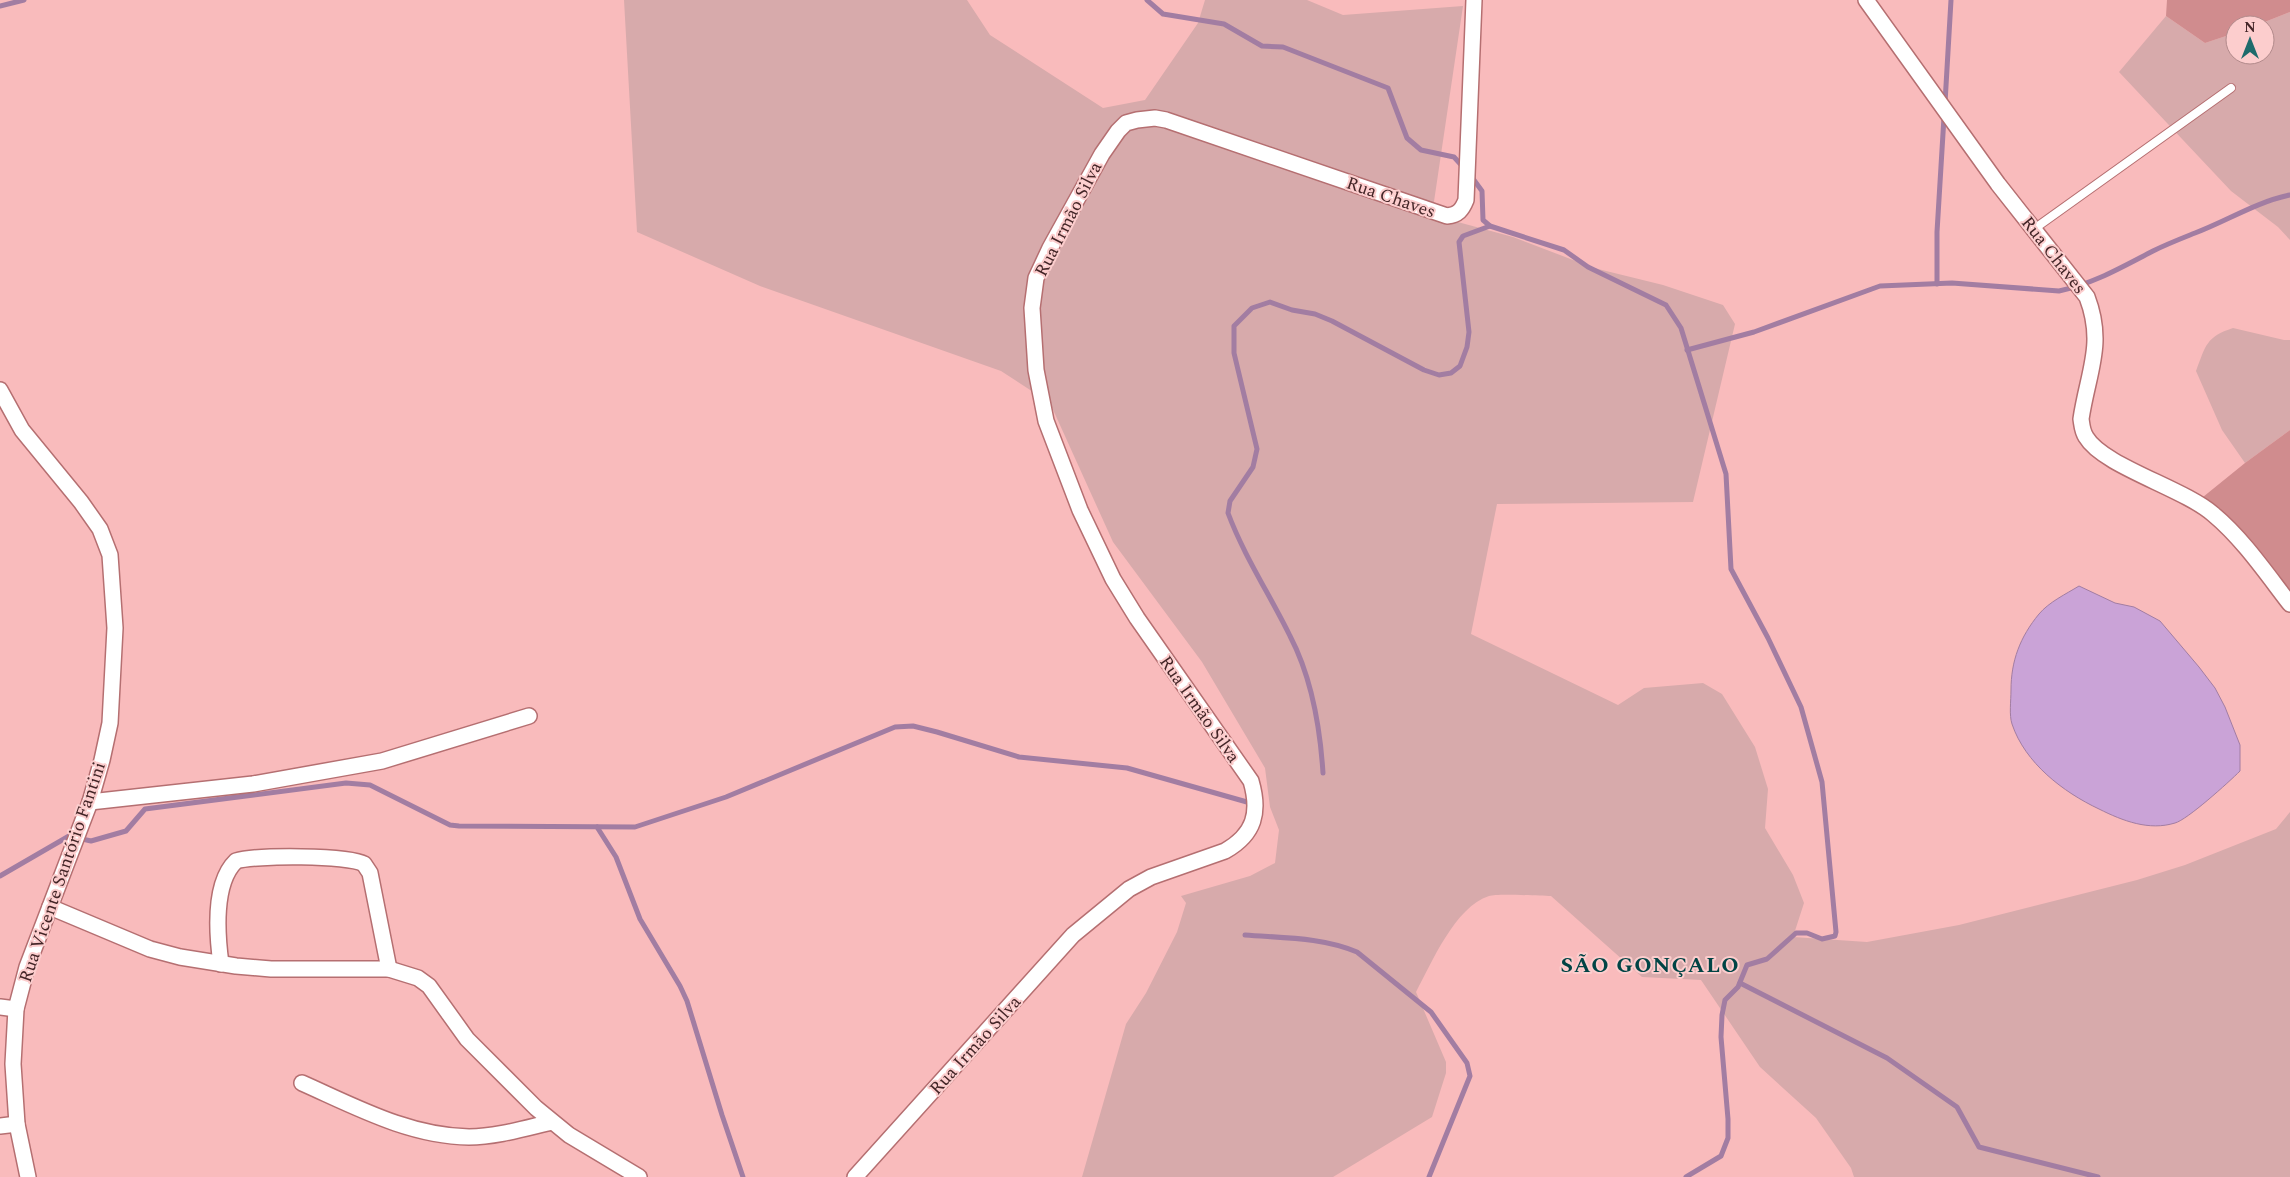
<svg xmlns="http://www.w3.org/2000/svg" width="2290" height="1177" font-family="Spectral,serif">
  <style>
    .green { fill: #d7aaab }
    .forest { fill: #d08c8e }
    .water { fill: #caa3d7; stroke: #a27da2 }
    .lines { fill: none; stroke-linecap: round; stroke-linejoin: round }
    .stream { stroke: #a27da2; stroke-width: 5 }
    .lane-casing { stroke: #b56f71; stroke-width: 10 }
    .street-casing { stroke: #b56f71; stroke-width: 18 }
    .lane { stroke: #fff; stroke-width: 8 }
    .street { stroke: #fff; stroke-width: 15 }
    .labels { text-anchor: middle; stroke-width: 4; stroke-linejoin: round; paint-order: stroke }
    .street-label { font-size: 18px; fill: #432527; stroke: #fccdcd }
    .district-label { font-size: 22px; font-weight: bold; letter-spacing: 1px; fill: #004445; stroke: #fccdcd }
  </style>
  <rect width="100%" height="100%" fill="#f9bbbc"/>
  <g class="green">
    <path d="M624,0h343l23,35 113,73 42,-8 53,-77 7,-23h102l36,15 120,-9 -31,209 81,22 81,31 69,17 60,20 12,19 -42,178 -196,2 -26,130 147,71 26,-17 59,-5 19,11 33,53 13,42 -3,39 28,47 11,28 -11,34 74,5 92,-17 178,-45 48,-15 91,-36 14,-17v365h-436l-3,-9 -35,-50 -56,-51 -59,-87 -59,-3 -91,-81c-13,0 -53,-3 -62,0 -34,11 -57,66 -73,96l30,70v11l-14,44 -99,60h-251l44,-153 20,-31 31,-61 9,-29 -5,-7 69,-20 25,-13 4,-33 -9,-23 -5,-39 -63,-106 -89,-120 -63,-139 -49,-32 -241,-85 -123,-54z"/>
    <polygon points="2290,12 2290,240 2278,227 2231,191 2119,72 2166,16 2205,43 2235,33 2235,55 2265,55 2265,25 2257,25"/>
    <path d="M2233,328l51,12h6v90l-45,33 -23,-33 -26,-59c10,-26 10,-34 37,-43z"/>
  </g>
  <g class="forest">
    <polygon points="2167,0 2290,0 2290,12 2257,25 2235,25 2235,33 2205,43 2166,16"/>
    <polygon points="2290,430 2290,608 2203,497 2245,463"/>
  </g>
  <path class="water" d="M2079,586l36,17 19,4 26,14 39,46 16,21 10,19 15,38v26c-11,11 -53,49 -65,52 -26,8 -52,-2 -76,-14 -36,-17 -74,-46 -87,-85 -3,-9 -1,-23 -1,-34 0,-29 9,-53 28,-76 10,-12 27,-20 40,-28z"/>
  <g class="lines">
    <g class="stream">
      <polyline points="1147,0 1163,14 1224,24 1262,46 1283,47 1388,88 1407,138 1421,150 1454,157 1464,168"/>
      <polyline points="0,6 24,0"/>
      <polyline points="1945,103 1951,0"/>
      <polyline points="1471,176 1482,191 1483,220 1490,226 1564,250 1588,267 1666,305 1681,328 1726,474 1731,569 1768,638 1801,707 1822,782 1836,932 1835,936 1822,939 1807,933 1796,933 1767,959 1747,965 1738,987 1725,1000 1722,1015 1721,1037 1728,1119 1728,1138 1721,1156 1686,1177"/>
      <polyline points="1937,284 1937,232 1944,117"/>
      <path d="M1687,350l67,-18 126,-46 72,-3 107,8c34,-7 63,-24 94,-40 14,-7 27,-12 42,-18 32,-12 61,-31 95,-38"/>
      <path d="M1323,773c-3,-47 -11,-95 -33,-137 -20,-41 -46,-80 -62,-123l2,-12 23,-34 4,-18 -23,-96v-27l18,-18 18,-6 22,8 23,4 17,7 92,49 15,5 12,-2 9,-7 7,-19 2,-15 -10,-90 4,-6 27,-10"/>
      <polyline points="597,827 616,857 640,919 680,986 687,1001 722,1115 743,1177"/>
      <polyline points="0,876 69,836 91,841 126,831 145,809 346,783 370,785 450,825 459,826 635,827 726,797 895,727 913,726 937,732 1019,757 1127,768 1254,804"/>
      <path d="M1245,935c37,3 77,2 112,17l74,60 36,51 3,13 -41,101"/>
      <polyline points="1740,983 1887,1058 1957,1107 1979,1147 2098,1177"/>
    </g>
    <g class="lane-casing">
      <polyline id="lane" points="2034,229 2231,88"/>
    </g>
    <g class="street-casing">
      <g id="street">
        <path d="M1866,0l132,184 89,113c18,47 1,75 -6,122 1,6 1,12 5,18 17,29 97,51 127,77 30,25 53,59 77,90"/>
        <polyline points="0,390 22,430 81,502 100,529 110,555 115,628 110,723 102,760 90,802 27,967 16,1009 13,1064 17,1124 28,1177"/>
        <polyline points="90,802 253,784 382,761 529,716"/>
        <polyline points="50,907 150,949 180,957 236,966 271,969 389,969 418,978 429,986 467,1039 536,1108 569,1135 639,1177"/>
        <path d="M221,964c-4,-29 -8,-81 15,-103 19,-6 113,-6 128,3l6,9 19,96"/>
        <polyline points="0,1007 16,1009"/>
        <path d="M302,1083c54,24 107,53 167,54 27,0 57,-9 83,-15"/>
        <polyline points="0,1126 17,1124"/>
        <path d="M855,1177l218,-242 56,-46 22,-12 74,-26c30,-17 35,-39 26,-70l-114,-163 -24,-39 -33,-69 -34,-89 -10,-51 -4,-62 4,-30 14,-30 52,-94 16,-23 8,-8 11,-3 18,-2 11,2 281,96c11,-1 15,-6 19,-16l8,-200"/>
      </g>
    </g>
    <use href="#lane" class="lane"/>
    <use href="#street" class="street"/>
  </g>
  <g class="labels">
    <g class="street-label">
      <text transform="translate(1391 197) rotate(19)" y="6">Rua Chaves</text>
      <text transform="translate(1068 219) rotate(-63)" y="6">Rua Irmão Silva</text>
      <text transform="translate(2054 255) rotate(52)" y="6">Rua Chaves</text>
      <text transform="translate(1200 709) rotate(55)" y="6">Rua Irmão Silva</text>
      <text transform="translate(62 872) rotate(-71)" y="6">Rua Vicente Santório Fantini</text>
      <text transform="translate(975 1045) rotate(-48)" y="6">Rua Irmão Silva</text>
    </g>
    <g class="district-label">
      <text x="1650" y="972">SÃO GONÇALO</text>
    </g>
  </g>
  <g transform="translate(2250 40)"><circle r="24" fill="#fccdcd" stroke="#b28a8b"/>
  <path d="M0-4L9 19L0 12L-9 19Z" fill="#1e6b6c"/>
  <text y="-8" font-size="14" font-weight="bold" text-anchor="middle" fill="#432527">N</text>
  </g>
</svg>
